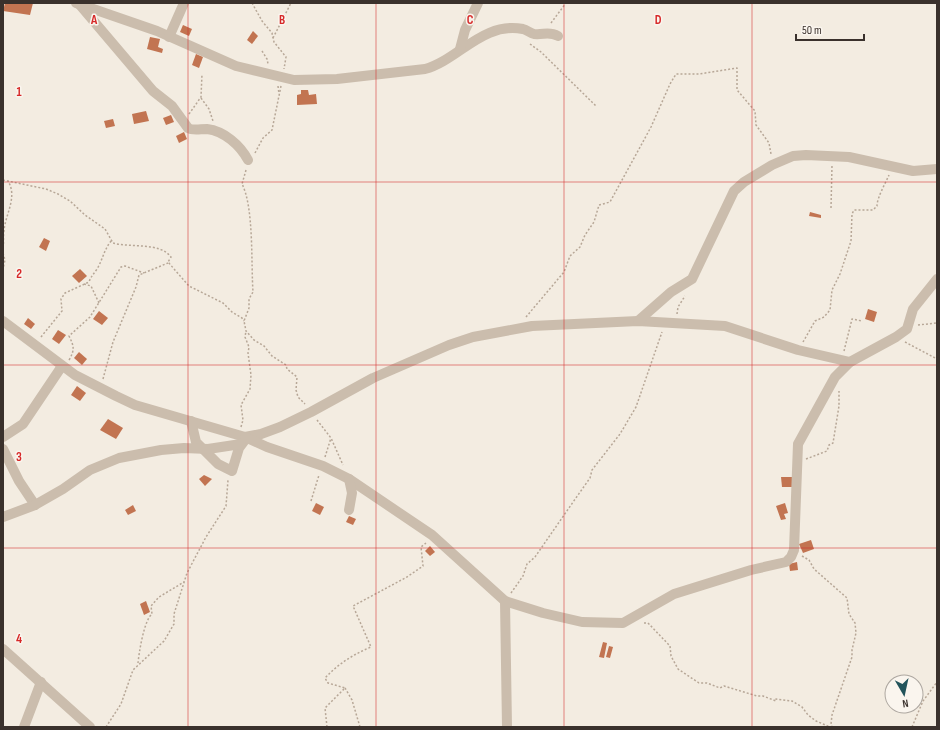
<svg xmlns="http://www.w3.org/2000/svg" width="940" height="730" font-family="'Sofia Sans Condensed',sans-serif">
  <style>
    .building { fill: #c27451 }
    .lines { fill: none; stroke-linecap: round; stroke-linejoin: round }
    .path { stroke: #b7a797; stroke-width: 1.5; stroke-dasharray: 2 2; stroke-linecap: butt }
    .minor { stroke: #cbbdad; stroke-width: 10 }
    .tertiary { stroke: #cbbdad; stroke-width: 10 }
    .grid { fill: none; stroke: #d62828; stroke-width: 1; stroke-opacity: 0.55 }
    .grid-label { font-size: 13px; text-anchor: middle; font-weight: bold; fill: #d62828; stroke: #faf5ee; stroke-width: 3; stroke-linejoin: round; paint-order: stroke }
  </style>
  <rect width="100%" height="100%" fill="#f3ece1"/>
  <g class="building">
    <polygon points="5,3 33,3 30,15 3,11"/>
    <polygon points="183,25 192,29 189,36 180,32"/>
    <polygon points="253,31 258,36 252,44 247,40"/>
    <polygon points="150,37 160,39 158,47 163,49 162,53 147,49"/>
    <polygon points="196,54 203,57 199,68 192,65"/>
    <polygon points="301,90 308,90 309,95 316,94 317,104 297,105 297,95 301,94"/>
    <polygon points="146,111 149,121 134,124 132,114"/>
    <polygon points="171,115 174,122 166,125 163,118"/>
    <polygon points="113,119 115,126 106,128 104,121"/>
    <polygon points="184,132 187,139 179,143 176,136"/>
    <polygon points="810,212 821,215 821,218 809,216"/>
    <polygon points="44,238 50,241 46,251 39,247"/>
    <polygon points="80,269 87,276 79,283 72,276"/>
    <polygon points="868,309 877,312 874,322 865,319"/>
    <polygon points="99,311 108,318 102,325 93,319"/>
    <polygon points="28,318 35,324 31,329 24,324"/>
    <polygon points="58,330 66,335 59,344 52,339"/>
    <polygon points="79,352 87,359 82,365 74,358"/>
    <polygon points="77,386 86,393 80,401 71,395"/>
    <polygon points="108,419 123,428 116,439 100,430"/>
    <polygon points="204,475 212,479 205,486 199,479"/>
    <polygon points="781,477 793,477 793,487 782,487"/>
    <polygon points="316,503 324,507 320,515 312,511"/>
    <polygon points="785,503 788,513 784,514 786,519 781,520 776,506"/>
    <polygon points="133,505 136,511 128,515 125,510"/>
    <polygon points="349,516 356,519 353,525 346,522"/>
    <polygon points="811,540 814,549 803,553 799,544"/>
    <polygon points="430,546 435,552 430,556 425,551"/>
    <polygon points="797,562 798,570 790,571 789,564"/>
    <polygon points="146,601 150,612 144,615 140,604"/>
    <polygon points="603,642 607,643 604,658 599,657"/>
    <polygon points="609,646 613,647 610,658 606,657"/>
  </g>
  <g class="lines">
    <g class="path">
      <polyline points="252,3 262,21 272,33 274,42 286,57 284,69"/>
      <polyline points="551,23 566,3"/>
      <polyline points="273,38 291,3"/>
      <polyline points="530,44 541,52 596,106"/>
      <polyline points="262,51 267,59 268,64"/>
      <polyline points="278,86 279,94"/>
      <polyline points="201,98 209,109 213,121"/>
      <polyline points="189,114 201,97 202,74"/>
      <polyline points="255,153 263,138 272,130 281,86"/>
      <path d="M246,170l-4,14c12,23 9,80 11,108l-4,7v9l-5,13 2,10 8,9 10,6 8,10 14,9 1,4 10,8 -1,13 2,7 7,7"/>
      <path d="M3,180l43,9 12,5 12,7 15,14 20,14 8,14c18,5 47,-1 58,14l-3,5 21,24 34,17 9,9 10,6 2,3"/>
      <polyline points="831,208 832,165"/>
      <path d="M3,248c1,-6 0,-11 1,-17 1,-16 14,-34 4,-50"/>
      <polyline points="3,253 5,260 3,269"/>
      <polyline points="84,284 91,286 99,303"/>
      <polyline points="677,314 678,307 685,296"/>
      <polyline points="526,317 564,272 570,256 580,247 585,235 594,222 599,205 610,202 651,127 670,84 676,74 699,74 737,68 737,90 755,111 756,125 769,143 771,154"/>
      <polyline points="918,325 937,323"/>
      <path d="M41,337l21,-26 -1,-12 4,-6 24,-11c2,-6 5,-8 8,-13 6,-10 7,-20 15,-29"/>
      <path d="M803,342l12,-21 9,-4 6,-7 2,-20 8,-16 11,-33 1,-27 2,-4h19l4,-4c0,-8 8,-22 12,-31"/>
      <polyline points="905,342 937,359"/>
      <polyline points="844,351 852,319 862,321"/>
      <path d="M69,360c6,-10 5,-14 0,-24l21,-19 31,-50 4,-1 19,7"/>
      <polyline points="103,379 113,342 136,287 139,275 168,263"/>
      <polyline points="317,420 331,438 343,465"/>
      <polyline points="241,427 243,420 241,405 250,389 251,375 248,353 249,347 245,337 246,331"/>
      <polyline points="325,457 331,438"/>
      <polyline points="806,459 827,451 829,445 833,443 839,406 839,391"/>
      <polyline points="311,501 319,475"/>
      <polyline points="802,556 809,560 814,569 847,598 849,614 855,623 856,633 852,650 852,657 832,715 831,724 832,727"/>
      <polyline points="511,593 523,576 527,564 535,557 571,505 590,478 592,470 620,434 636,407 662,332"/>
      <polyline points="644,623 648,623 670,646 671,656 678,669 699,683 707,683 720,688 724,686 757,696 763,696 776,701 776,699 792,701 802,707 808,715 816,721 830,727"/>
      <path d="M138,663c1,-10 6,-43 14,-49l-1,-8 8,-9 25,-15"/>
      <polyline points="345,688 352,700 360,727"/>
      <polyline points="106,727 121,704 133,670 164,641 174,624 174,614 187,573 206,537 226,506 228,480"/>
      <path d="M327,727l-2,-19 20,-20 -17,-5 -3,-5c13,-14 29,-24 46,-31l-18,-41 54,-29 16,-11 -2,-19 5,-4"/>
      <polyline points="912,727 923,701 937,682"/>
    </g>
    <g class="minor">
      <path d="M76,3l81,28 79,35 58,14 43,-1 88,-10c33,-9 58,-48 98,-40 4,1 7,4 11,5 10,1 15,-3 24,2"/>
      <path d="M80,5l73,86 19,15 16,22c5,3 12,1 19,1 17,2 33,16 41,31"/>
      <polyline points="169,37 184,3"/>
      <polyline points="460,49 465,30 478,3"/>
      <polyline points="3,321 75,375 116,396 135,405 245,437 261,434 280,427 311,412 373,378 449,345 473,337 532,326 638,321 725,326 798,350 850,362"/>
      <polyline points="638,321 671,292 692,279 734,191 744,182 772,165 793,156 806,155 849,157 913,171 937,169"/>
      <polyline points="191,421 196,442 218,464 232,471 239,448 245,440"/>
      <polyline points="3,437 23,424 62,366"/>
      <polyline points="245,437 267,447 323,466 349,479 432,535 505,601 543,613 582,622 623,623 674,594 751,570 786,562 791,557 794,550 798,444 835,377 850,362 896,337 907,329 913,309 937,279"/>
      <polyline points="3,449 19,481 35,505"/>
      <polyline points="349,510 352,493 349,479"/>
      <polyline points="3,517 35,505 63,489 90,470 119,458 161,450 184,448 208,449 241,444"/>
      <polyline points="505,601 507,727"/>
      <polyline points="24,727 41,682"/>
    </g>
    <polyline class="tertiary" points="3,649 90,727"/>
  </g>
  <path class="grid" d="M188,3v724M376,3v724M564,3v724M752,3v724M3,182h934M3,365h934M3,548h934"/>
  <g class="grid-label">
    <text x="94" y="24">A</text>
    <text x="282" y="24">B</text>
    <text x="470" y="24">C</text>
    <text x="658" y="24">D</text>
    <text x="19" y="96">1</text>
    <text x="19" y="278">2</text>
    <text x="19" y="461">3</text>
    <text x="19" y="643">4</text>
  </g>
  <rect width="940" height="730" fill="none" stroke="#3a312c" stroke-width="8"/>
  <g transform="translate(904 694) rotate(171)"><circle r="19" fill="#faf5ee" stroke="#ada7a0"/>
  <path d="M0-3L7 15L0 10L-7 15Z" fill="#22535a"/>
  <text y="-6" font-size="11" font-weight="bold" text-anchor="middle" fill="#3a312c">N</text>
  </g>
  <path d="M796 34v6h68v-6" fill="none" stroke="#3a312c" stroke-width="2"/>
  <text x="802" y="34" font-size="12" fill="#3a312c" stroke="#faf5ee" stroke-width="3" paint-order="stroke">50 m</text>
</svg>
